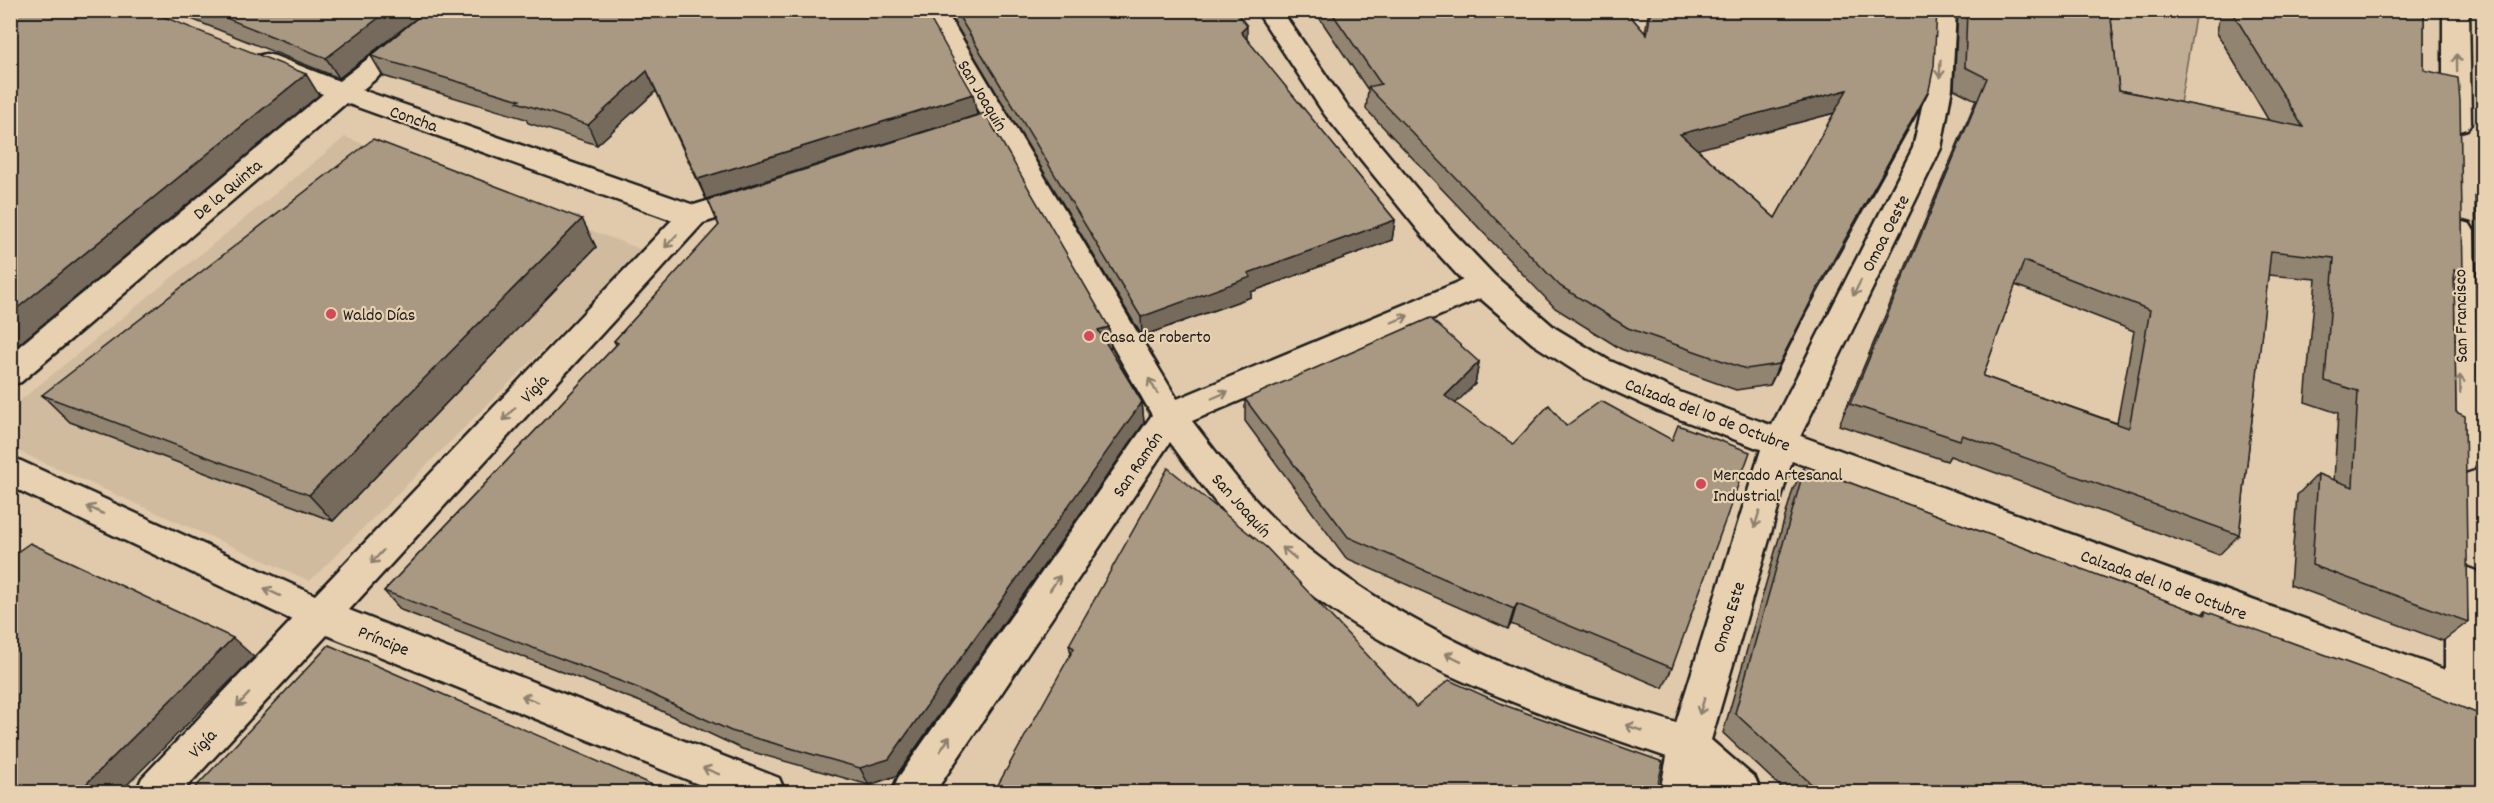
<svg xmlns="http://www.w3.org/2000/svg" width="2494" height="803" font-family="Dekko,sans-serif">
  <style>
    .built { fill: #d0bb9f }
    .green { fill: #c0ad94; stroke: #6e6458; stroke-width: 1.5 }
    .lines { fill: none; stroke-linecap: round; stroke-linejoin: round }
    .minor-casing { stroke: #1c1c1c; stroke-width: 5 }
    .major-casing { stroke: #1c1c1c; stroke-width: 5 }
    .minor { fill: #e8d1b1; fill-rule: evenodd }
    .major { fill: #e8d1b1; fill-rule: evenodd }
    .wall { fill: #918471; stroke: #1c1c1c; stroke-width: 1.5; fill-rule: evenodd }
    .shaded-wall { fill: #766b5c; stroke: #1c1c1c; stroke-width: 1.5 }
    .building { fill: #a99983; stroke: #1c1c1c; stroke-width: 1.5; fill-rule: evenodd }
    .oneway { stroke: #8c806e }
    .poi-dot { fill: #d1495b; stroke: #e8d1b1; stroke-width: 2 }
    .labels { text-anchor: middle; stroke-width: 4.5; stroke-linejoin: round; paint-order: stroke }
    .street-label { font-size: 18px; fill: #1c1c1c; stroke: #e8d1b1 }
    .poi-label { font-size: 18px; fill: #1c1c1c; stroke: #e8d1b1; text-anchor: start }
  </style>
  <rect width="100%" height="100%" fill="#e0caab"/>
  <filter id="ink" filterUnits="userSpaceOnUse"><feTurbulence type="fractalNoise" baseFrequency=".0167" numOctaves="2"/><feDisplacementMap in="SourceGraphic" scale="12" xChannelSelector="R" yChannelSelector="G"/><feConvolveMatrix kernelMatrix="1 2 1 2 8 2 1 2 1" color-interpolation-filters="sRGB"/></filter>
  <g filter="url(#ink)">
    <g class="built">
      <polygon points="2483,10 2483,231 2477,229 2478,11"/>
      <polygon points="345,137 643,250 310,581 11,448 11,408"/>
    </g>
    <polygon class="green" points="2094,11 2196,11 2177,121 2105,104"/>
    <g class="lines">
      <g class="minor-casing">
        <g id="minor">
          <polygon points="431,10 460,10 362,90 694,205 756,186 766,189 771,196 766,203 703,223 349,610 779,778 785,792 718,792 327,635 182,792 136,792 142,778 292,620 10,486 10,456 315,595 672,220 346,103 21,382 10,385 10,354 323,94 257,68 253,62 257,56 266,54 275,56 339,81"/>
          <path d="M920,10h25l232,389 296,-123 11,-3 11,3 4,8 -4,8 -303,129c28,36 55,74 88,104 72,65 156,110 245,148 48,21 101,34 151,50l87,-280 150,-295 13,-60 4,-78h26l-4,78 -11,60 -144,295 -86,297 44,38 6,14h-49l-10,-9 -2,9h-40l7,-35c-146,-50 -302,-100 -413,-212 -32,-32 -58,-67 -84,-103l-235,350h-43l6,-14 254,-363z"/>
          <polygon points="2443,10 2469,10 2471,123 2467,129 2457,132 2447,129 2443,123"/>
          <polygon points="2459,221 2470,224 2474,231 2478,459 2473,469 2461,473 2449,469 2444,459 2444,231 2448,224"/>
          <polygon points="2463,566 2476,571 2481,582 2483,694 2478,706 2464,712 2450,706 2445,694 2445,582 2450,571"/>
        </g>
      </g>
      <g class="major-casing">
        <polygon id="major" points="1256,10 1281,10 1345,103 1453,232 1495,276 1555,328 1608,360 1682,393 2484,684 2484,719 1658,411 1586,378 1533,344 1473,292 1431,246 1325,115"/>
      </g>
      <use href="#minor" class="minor"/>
      <use href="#major" class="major"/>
    </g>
    <g class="wall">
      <polygon points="169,10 427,10 339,78"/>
      <polygon points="427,10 977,115 706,199 656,91 597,145 528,123 526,119 383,76 371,56"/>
      <polygon points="947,10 1235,10 1247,40 1395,220 1392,240 1251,292 1251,297 1142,336"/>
      <path d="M1314,10h311l20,23 4,-23h288l-8,80 -11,22 -112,201 -36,72 -34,5 -115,-41 -66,-41 -189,-199 2,-19zM1834,113l-59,105 -78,-69z"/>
      <path d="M1958,10h152l9,80 150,31 -52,-88 3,-23h204v60l39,202 -9,9 2,131 12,210 -25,19 -153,-56 7,-90 21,-21 16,6 4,-67 -33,-11 11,-123 -48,-4 -29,260 -20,20 -269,-99 -3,5 -108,-36 137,-325 -22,-11zM2015,285l119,46 -17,92 -134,-47z"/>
      <polygon points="2484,185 2484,307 2477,305 2475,194"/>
      <polygon points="708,200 1109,327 1111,348 1109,348 1142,402 1144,423 896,776 869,785 742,749 651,706 401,610 384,591 616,345 614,341 719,226"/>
      <polygon points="582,219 596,247 333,521 70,422 42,395"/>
      <polygon points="1479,362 1475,384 1455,403 1672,668 1663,688 1511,624 1508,629 1346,558 1245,421 1245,399"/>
      <polygon points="2484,448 2484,608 2480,450"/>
      <polygon points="1805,466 2202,614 2205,611 2484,792 1786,792 1723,733 1793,489"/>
      <polygon points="1069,645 1416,707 1071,654"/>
    </g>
    <g class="shaded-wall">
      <polygon points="389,10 427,10 339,78 326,58"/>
      <polygon points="1247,26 1247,46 1241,32"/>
      <polygon points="647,71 656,91 597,145 588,125"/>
      <polygon points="306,74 319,95 13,349 10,346 10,314"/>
      <polygon points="1847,90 1838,112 1673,156 1680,134"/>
      <polygon points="1929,90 1918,112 1806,313 1770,385 1779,364 1816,291"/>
      <polygon points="973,94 977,115 706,199 698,179"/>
      <polygon points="582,219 596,247 333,521 309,495"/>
      <polygon points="1395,220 1392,240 1251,292 1251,297 1142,336 1141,317 1248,273"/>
      <polygon points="1109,327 1111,348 1101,351 1098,330"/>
      <polygon points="1479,362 1475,384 1441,418 1445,396"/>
      <polygon points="1142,402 1144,423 896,776 869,785 860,768"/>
      <polygon points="1517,604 1511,624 1508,629 1514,609"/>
      <polygon points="233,638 254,657 120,792 78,792"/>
    </g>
    <g class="building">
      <polygon points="10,10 147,10 306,74 10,314"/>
      <polygon points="206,10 389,10 326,58"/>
      <polygon points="427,10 925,10 973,94 698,179 647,71 588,125 517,102 520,100 371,56"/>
      <polygon points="955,10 1235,10 1247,26 1241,32 1395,220 1248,273 1251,277 1141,317"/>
      <path d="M1330,10h295l22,25 4,-25h286l-3,56 -5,24 -113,201 -37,73 -33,5 -118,-41 -68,-42 -192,-199 13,-3zM1847,90l-72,128 -95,-84z"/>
      <path d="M1967,10h143l9,80 184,37 -72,-117h193v60l34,8 2,23 3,171 -9,-2 2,142 9,4 3,206 -156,-57 6,-91 35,13 5,-96 -33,-10 9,-123 -63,-7 -32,284 -277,-100 -2,5 -110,-36 137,-326 -22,-11zM2024,261l126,49 -21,118 -146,-52z"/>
      <polygon points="985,113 1109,327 1098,330 1142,402 889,759 860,768 731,731 638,688 384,591 618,343 614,341 719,225 708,200"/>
      <polygon points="373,139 582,219 309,495 42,395"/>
      <polygon points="1430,318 1479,362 1445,396 1513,444 1549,405 1566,426 1601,401 1672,440 1678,425 1750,452 1672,668 1517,604 1514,609 1348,537 1245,399"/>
      <polygon points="1805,466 2205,615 2205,611 2373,672 2484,716 2484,792 1820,792 1735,713"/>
      <polygon points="1168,468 1267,548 1416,707 1449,680 1507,706 1663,762 1656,792 994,792 1074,648 1069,645"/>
      <polygon points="30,543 233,638 78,792 10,792 10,557"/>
      <polygon points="329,645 657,787 669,792 191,792"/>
    </g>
    <defs><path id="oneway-shaft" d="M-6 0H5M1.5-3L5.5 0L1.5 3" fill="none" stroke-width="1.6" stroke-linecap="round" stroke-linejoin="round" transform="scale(1.5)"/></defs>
    <g class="oneway">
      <use href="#oneway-shaft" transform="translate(2457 63) rotate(-91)"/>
      <use href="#oneway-shaft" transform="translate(1940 69) rotate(93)"/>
      <use href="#oneway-shaft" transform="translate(671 241) rotate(133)"/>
      <use href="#oneway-shaft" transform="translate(1857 288) rotate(117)"/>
      <use href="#oneway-shaft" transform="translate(1400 319) rotate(-23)"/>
      <use href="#oneway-shaft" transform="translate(2460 384) rotate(-91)"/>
      <use href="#oneway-shaft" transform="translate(1153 386) rotate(-120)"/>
      <use href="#oneway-shaft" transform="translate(1220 395) rotate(-23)"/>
      <use href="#oneway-shaft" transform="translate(509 414) rotate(133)"/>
      <use href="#oneway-shaft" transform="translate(95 510) rotate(-155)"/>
      <use href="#oneway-shaft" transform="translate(1757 519) rotate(107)"/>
      <use href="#oneway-shaft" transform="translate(1289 553) rotate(-140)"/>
      <use href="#oneway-shaft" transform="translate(377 557) rotate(133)"/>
      <use href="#oneway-shaft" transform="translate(1055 583) rotate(-56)"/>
      <use href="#oneway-shaft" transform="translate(272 592) rotate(-155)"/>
      <use href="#oneway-shaft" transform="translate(1453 657) rotate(-154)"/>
      <use href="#oneway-shaft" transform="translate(530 699) rotate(-158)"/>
      <use href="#oneway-shaft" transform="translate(243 700) rotate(133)"/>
      <use href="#oneway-shaft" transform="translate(1702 706) rotate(107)"/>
      <use href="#oneway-shaft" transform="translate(1634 728) rotate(-161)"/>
      <use href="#oneway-shaft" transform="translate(945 744) rotate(-56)"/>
      <use href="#oneway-shaft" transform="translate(711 771) rotate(-158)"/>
    </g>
  </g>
  <g class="poi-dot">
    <circle cx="331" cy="314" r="6"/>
    <circle cx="1089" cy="336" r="6"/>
    <circle cx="1701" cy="484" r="6"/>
  </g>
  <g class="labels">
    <g class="street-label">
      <text transform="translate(983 95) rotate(59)" y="6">San Joaquín</text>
      <text transform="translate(414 118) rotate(19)" y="6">Concha</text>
      <text transform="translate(227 189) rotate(-40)" y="6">De la Quinta</text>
      <text transform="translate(1885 233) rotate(-63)" y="6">Omoa Oeste</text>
      <text transform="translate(2460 316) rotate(-91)" y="6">San Francisco</text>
      <text transform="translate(534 388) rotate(-47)" y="6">Vigía</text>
      <text transform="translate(1708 414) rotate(21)" y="6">Calzada del 10 de Octubre</text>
      <text transform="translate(1137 464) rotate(-56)" y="6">San Ramón</text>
      <text transform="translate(1242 505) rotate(48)" y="6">San Joaquín</text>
      <text transform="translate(2164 584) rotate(20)" y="6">Calzada del 10 de Octubre</text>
      <text transform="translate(1728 617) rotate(-73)" y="6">Omoa Este</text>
      <text transform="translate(384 640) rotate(22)" y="6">Príncipe</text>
      <text transform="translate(202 743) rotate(-47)" y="6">Vigía</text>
    </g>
    <g class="poi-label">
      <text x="343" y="320">Waldo Días</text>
      <text x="1101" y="342">Casa de roberto</text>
      <text x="1713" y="480">Mercado Artesanal<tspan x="1713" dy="21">Industrial</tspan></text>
    </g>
  </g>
  <rect width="2494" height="803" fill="none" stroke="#e8d1b1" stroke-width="36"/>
  <rect x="18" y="18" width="2458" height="767" fill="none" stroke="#1c1c1c" stroke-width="2" filter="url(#ink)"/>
</svg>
